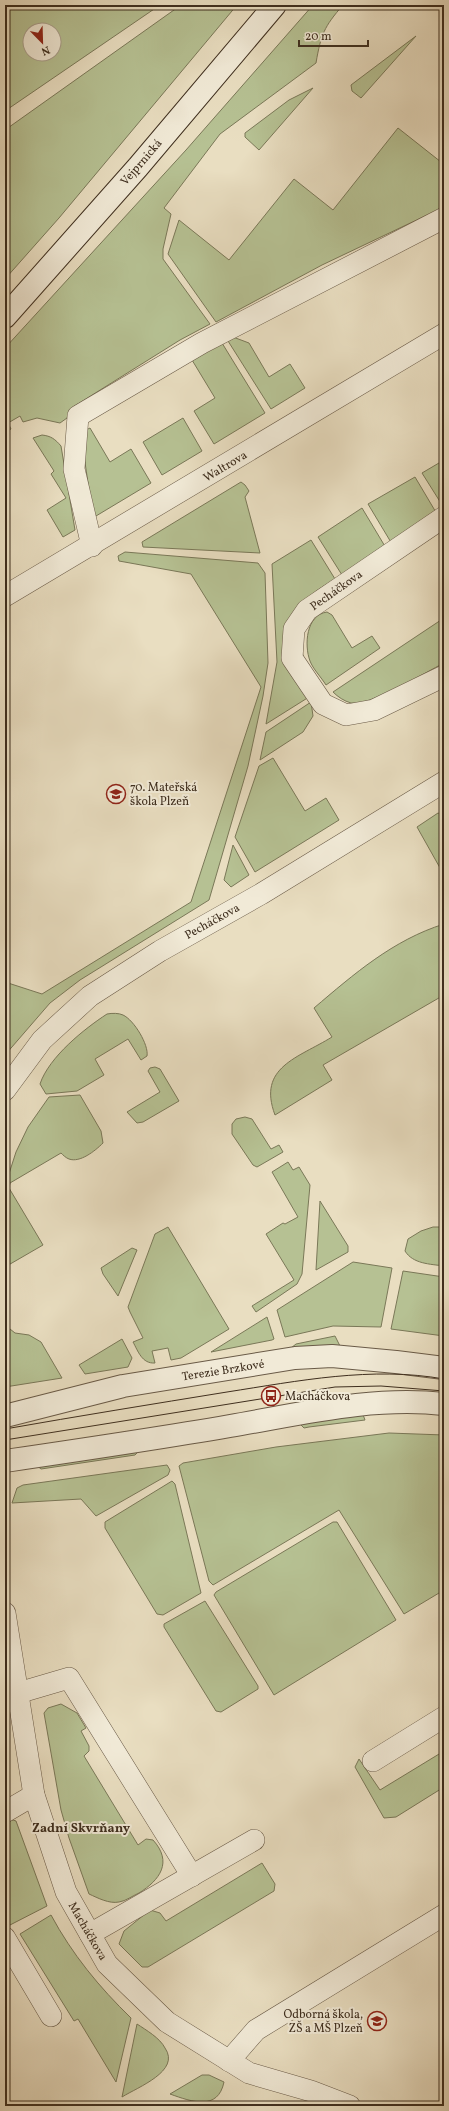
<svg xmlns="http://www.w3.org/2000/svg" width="449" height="2111" font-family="Vollkorn,serif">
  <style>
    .green { fill: #b6c193; stroke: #7a7858; fill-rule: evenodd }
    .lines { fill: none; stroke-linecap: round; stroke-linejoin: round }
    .minor-casing { stroke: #695a47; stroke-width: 22 }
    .tertiary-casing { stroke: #695a47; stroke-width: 24 }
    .secondary-casing { stroke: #3e2e1e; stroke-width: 24 }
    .minor { stroke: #f1ead7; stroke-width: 21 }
    .tertiary { stroke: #f1ead7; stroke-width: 22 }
    .secondary { stroke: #f1ead7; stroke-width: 22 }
    .tram { stroke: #3e2e1e; stroke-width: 1 }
    .labels { text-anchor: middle; stroke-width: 4; stroke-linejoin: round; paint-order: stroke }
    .street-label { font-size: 12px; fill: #3e2e1e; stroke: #f1ead7 }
    .poi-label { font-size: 12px; fill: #3e2e1e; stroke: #f1ead7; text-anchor: start }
    .neighbourhood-label { font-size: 13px; font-weight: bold; fill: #3e2e1e; stroke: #f1ead7 }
  </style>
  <rect width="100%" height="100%" fill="#e9dec1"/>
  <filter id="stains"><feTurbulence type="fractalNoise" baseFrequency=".005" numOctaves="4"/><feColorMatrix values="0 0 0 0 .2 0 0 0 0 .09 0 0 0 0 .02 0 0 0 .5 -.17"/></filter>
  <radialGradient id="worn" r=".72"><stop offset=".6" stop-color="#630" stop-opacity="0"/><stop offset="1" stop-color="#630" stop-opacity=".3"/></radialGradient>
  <g class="green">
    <path d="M5,5h155l-155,106zM30,30h24v24h-24z"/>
    <polygon points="181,5 237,5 59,218 5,279 5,130"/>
    <path d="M313,5h30c-19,22 -22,29 -27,58l-96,71 -56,74 7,6 -8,35v10l47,65 -30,16 -107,67 -6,11 -7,5 -23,-5 -14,4 -3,-6 -12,7 3,6 -6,4v-85l181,-198z"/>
    <polygon points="416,36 361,98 352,91 351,85"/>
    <polygon points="313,88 259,150 245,137 245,133 289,100"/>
    <polygon points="398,128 441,162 444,159 444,207 322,265 216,322 168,254 179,220 229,260 294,179 333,210"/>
    <polygon points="233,337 249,343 269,377 290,364 305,388 271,409 228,341"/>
    <polygon points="222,343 265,413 214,444 194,411 215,398 192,360"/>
    <polygon points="183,418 202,451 162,475 143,442"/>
    <polygon points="90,428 110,462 131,449 151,483 96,516 92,510 82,442 84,431"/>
    <path d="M42,435c9,1 13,4 19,11l14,84 -12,7 -16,-27 19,-12 -15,-24 3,-3 -21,-33z"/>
    <polygon points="444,460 444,508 422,473"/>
    <polygon points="415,477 437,514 392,544 368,504"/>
    <polygon points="241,482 245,485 249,491 245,497 260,553 143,547 142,542"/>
    <polygon points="362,508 386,548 342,575 318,537"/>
    <polygon points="311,540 335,579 316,591 296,609 309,697 266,724 277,662 272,564"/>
    <polygon points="125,552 258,563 265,573 268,663 263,696 248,766 209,900 80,980 50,1003 5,1055 5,982 42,994 191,902 261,687 191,574 119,561 118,556"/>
    <path d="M327,612l5,3 20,33 20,-12 8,12 -54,37c-5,-8 -13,-16 -16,-24 -6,-16 -4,-46 17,-49z"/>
    <path d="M444,618v45c-18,9 -75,44 -93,40 -7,-2 -13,-6 -18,-11z"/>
    <polygon points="311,702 313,716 303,732 260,760 266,732"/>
    <polygon points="273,758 305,811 326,798 339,820 255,872 235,837 259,766"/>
    <polygon points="438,813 444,815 444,875 417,827"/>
    <polygon points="233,845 249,875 231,887 224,880"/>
    <path d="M444,924v71l-121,70 9,15 -57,35c-18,-48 23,-57 57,-78l-18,-29c40,-34 79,-68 130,-84z"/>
    <path d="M107,1014c5,-1 12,-1 16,1 11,5 26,30 24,41l-6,4 -13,-21 -33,20 9,16 -27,16 -31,3 -6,-10c9,-27 44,-55 67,-70z"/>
    <polygon points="155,1067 160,1069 179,1101 143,1122 137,1123 127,1112 160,1092 148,1071 150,1068"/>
    <path d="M80,1095l21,36 2,12c-8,8 -23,20 -34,16 -3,-1 -6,-4 -8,-6l-51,30 -1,5 34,57 -38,22v-81l11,-34 12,-25 21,-30z"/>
    <polygon points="245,1117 252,1119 271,1149 279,1145 283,1152 257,1167 253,1165 232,1134 232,1124 236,1119"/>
    <polygon points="288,1162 293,1170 299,1167 310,1185 302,1274 297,1284 256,1312 252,1306 294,1280 266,1234 283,1223 285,1224 298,1217 272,1172"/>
    <polygon points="320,1201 348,1246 348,1252 316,1270"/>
    <path d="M168,1227l61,102 -48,29 -10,2 -3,-12 -16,3 3,12c-13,1 -17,-12 -22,-21l10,-4 -13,-26 -2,-5 27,-73z"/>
    <path d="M433,1227h11v39c-14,-2 -31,-2 -39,-15l3,-12 13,-8z"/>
    <polygon points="132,1248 137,1250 118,1296 103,1274 101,1268"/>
    <polygon points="353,1262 392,1268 381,1327 333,1326 285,1337 277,1310"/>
    <polygon points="403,1271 444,1277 444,1336 391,1329"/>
    <polygon points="267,1317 274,1339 272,1340 211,1352"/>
    <polygon points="5,1325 15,1333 29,1335 41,1342 62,1378 5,1387"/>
    <polygon points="335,1336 341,1348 291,1348 296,1344"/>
    <polygon points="122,1339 132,1358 128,1367 85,1374 79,1365"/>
    <polygon points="362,1412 365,1420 309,1427 304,1428 299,1423"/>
    <polygon points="389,1433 444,1435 444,1590 404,1614 339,1510 213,1585 209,1581 179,1466 183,1463 276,1447"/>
    <polygon points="139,1451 135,1455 41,1469 36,1465"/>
    <polygon points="167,1465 170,1470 168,1475 96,1516 81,1499 12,1503 17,1488 23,1485"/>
    <polygon points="172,1481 175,1484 201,1593 163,1615 157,1614 105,1528 105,1522"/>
    <polygon points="333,1522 337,1522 396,1620 274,1695 214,1595 216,1592"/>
    <polygon points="205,1601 258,1686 258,1689 221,1712 216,1711 164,1627 164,1624"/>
    <path d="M61,1704l16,9 9,15 -5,3 8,15v5l-5,5 54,89 8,-6 7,1c20,22 7,40 -14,53 -7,3 -13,8 -20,9 -10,2 -21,-4 -30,-8l-20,-56 -8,-28 -17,-97 4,-5z"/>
    <polygon points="444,1751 444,1787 396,1817 384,1818 355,1767 359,1759 380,1790"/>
    <polygon points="13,1820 16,1821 47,1906 10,1925 5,1918 5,1822"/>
    <polygon points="262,1863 275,1884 274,1891 148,1967 142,1967 119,1944 124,1931 150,1910 160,1913 166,1921"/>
    <path d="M51,1915c21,39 48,72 80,103l-15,64 -38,-63 -4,2 -54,-87z"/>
    <path d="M137,2024c9,6 23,14 28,24 16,23 -27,39 -43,49z"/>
    <path d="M202,2075h7l15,7c-6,29 -32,20 -54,12z"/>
  </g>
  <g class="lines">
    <g class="minor-casing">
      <g id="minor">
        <polyline points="444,517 307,610 294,629 292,658 323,704 346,715 374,710 444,676"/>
        <polyline points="92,546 74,469 78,416 202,343 444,218"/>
        <polyline points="5,596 444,334"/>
        <polyline points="5,1090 42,1040 90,996 160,951 261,894 444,782"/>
        <polyline points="5,1613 34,1795 66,1892 107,1964 167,2022 249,2073 311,2091 350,2106"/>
        <polyline points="18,1693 69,1678 192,1876"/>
        <polyline points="373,1761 444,1717"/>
        <polyline points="5,1812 34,1795"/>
        <polyline points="90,1934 254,1840"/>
        <polyline points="5,1938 51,2016"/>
        <polyline points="229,2061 256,2030 444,1915"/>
      </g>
    </g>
    <g class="tertiary-casing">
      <g id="tertiary">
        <polyline points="5,1416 123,1386 295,1358 332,1356 396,1362 444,1368"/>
        <path d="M5,1461c75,-11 150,-22 225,-35 71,-12 142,-30 214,-22"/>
      </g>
    </g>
    <g class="secondary-casing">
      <polyline id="secondary" points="5,317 138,167 275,5"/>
    </g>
    <use href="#minor" class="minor"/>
    <use href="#tertiary" class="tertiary"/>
    <use href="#secondary" class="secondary"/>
    <g class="tram">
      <path d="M5,1429c74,-13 148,-25 222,-37 71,-11 145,-26 217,-13"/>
      <polyline points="5,1440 335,1387 381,1386 444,1391"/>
    </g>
  </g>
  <defs>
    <g id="school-ring" transform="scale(1)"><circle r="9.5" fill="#f1ead7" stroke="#8f2418" stroke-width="1.5"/><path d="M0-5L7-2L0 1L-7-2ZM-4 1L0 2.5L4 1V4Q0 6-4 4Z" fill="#8f2418"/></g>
    <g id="bus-ring" transform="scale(1)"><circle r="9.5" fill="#f1ead7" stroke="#8f2418" stroke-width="1.5"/><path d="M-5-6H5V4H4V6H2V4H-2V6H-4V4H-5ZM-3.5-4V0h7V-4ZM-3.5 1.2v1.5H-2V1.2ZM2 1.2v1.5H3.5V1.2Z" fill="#8f2418"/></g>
  </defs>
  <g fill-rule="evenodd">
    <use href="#school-ring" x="116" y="794"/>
    <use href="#bus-ring" x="271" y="1396"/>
    <use href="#school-ring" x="377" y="2021"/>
  </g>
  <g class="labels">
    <g class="street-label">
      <text transform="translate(141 162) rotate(-49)" y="4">Vejprnická</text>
      <text transform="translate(225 466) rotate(-31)" y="4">Waltrova</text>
      <text transform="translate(336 590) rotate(-35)" y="4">Pecháčkova</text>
      <text transform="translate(212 921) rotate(-29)" y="4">Pecháčkova</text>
      <text transform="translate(223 1370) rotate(-9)" y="4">Terezie Brzkové</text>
      <text transform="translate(88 1931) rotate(60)" y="4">Macháčkova</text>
    </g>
    <g class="poi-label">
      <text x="130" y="791">70. Mateřská<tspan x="130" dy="14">škola Plzeň</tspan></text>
      <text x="285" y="1400">Macháčkova</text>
      <text x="363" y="2018" text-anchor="end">Odborná škola,<tspan x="363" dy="14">ZŠ a MŠ Plzeň</tspan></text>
    </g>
    <g class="neighbourhood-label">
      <text x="81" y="1832">Zadní Skvrňany</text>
    </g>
  </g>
  <rect width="449" height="2111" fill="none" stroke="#e9dec1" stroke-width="20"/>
  <rect x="6" y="6" width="437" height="2099" fill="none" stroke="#3e2e1e" stroke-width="2"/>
  <rect x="10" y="10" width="429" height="2091" fill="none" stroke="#3e2e1e"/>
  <g transform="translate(42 42) rotate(157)"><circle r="19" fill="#f1ead7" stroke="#a99f8d"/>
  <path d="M0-3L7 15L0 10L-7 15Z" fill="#8f2418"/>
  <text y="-6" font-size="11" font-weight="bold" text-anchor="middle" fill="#3e2e1e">N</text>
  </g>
  <path d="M299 40v6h69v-6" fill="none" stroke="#3e2e1e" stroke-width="2"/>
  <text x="305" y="40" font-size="12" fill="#3e2e1e" stroke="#f1ead7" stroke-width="3" paint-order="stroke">20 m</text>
  <rect width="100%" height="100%" filter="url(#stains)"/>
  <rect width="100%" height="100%" fill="url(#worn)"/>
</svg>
